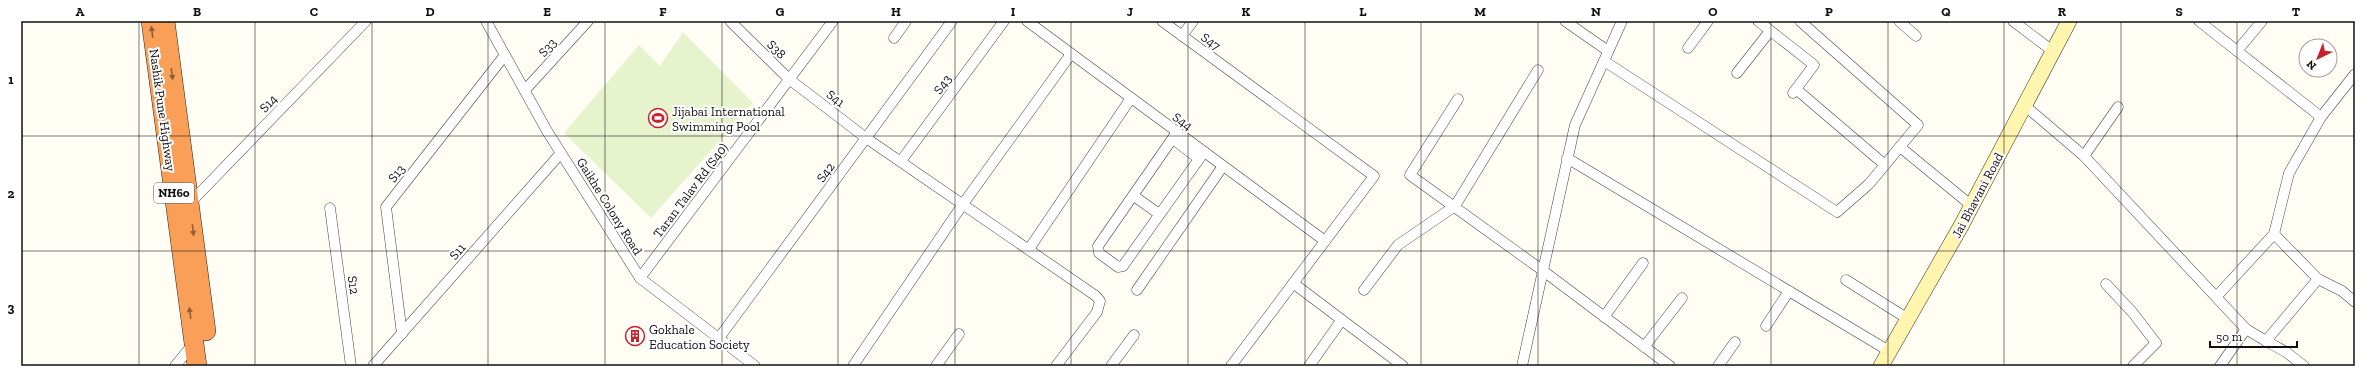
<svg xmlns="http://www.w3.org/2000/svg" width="2376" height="387" font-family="'Zilla Slab',serif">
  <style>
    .pitch { fill: #e6f3cd }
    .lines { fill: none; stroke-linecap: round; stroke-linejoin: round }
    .street-casing { stroke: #434343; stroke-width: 11 }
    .secondary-casing { stroke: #323232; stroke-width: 16 }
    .highway-casing { stroke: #212121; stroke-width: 20 }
    .street { stroke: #fff; stroke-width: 10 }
    .secondary { stroke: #fff5af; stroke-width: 15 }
    .highway { stroke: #f99f58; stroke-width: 19 }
    .oneway { fill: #905f38 }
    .grid { fill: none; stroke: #101010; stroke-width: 1; stroke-opacity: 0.55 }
    .labels { text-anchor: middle; stroke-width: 4; stroke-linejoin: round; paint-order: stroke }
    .shield { fill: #fff; stroke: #585858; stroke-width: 1 }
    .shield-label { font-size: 12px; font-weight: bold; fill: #101010 }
    .street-label { font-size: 13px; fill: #101010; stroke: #fff }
    .poi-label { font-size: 13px; fill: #101010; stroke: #fff; text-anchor: start }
    .neatline { fill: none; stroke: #101010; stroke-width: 1.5 }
    .grid-label { font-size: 13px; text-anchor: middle; font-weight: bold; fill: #101010 }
  </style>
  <rect width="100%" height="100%" fill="#fffdf4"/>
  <polygon class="pitch" points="683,32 753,103 651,218 564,133 639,45 660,66"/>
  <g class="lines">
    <g class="street-casing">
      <g id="street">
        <polyline points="486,21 547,131 640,278 755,366"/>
        <polyline points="730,21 789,79 866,138 1096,296 1100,301 1097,312 1056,366"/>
        <polyline points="1027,21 1325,241"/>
        <polyline points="1162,21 1374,176 1231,366"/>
        <polyline points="1565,21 1608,51"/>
        <polyline points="1758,21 1814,65 1793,93"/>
        <polyline points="1899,21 1916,36"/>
        <polyline points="2013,21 2054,52"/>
        <polyline points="2199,21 2321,117"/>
        <polyline points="1182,36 1193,21"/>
        <polyline points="894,38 906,21"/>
        <polyline points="1688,48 1708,21"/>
        <polyline points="2237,51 2262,21"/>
        <polyline points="1604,61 1837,212 1869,184 1918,125 1800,21"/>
        <polyline points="1737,73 1770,31"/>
        <polyline points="1796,89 1885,165"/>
        <polyline points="525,90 588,21"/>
        <polyline points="1458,99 1410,175 1542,270 1670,366"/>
        <polyline points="2024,105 2084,156 2246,329 2266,341 2318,279 2274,234 2216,297"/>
        <polyline points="1177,132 1098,246 1099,253 1118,267 1123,266 1204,152"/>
        <polyline points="1173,139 1199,159"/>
        <polyline points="1900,147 1972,206"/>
        <polyline points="2084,156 2118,107"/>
        <polyline points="1567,158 1889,351"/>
        <polyline points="901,161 1004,21"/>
        <polyline points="1134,196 1159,214"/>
        <polyline points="189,204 366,21"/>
        <polyline points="330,208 351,366"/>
        <polyline points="2274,234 2289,173 2321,117 2355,74"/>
        <polyline points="1029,249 1131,98"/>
        <polyline points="640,278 833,21"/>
        <polyline points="2318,279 2342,291 2355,302"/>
        <polyline points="1846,280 1908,319"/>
        <polyline points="1293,283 1403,366"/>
        <polyline points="2106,284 2133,313 2156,343 2133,366"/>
        <polyline points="1137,290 1223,166"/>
        <polyline points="1364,290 1398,245 1455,206 1538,70"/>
        <polyline points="1604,317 1643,263"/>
        <polyline points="1766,326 1789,291"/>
        <polyline points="402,334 386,207 505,55"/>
        <polyline points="719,338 952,21"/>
        <polyline points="2266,341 2286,352 2304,366"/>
        <polyline points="1644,347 1682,298"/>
        <polyline points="175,366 194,343"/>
        <polyline points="373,366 561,153"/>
        <polyline points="853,366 963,204 1071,54"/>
        <polyline points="936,366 959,334"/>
        <polyline points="1111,366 1134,335"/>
        <polyline points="1309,366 1341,321"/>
        <polyline points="1522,366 1575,125 1622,21"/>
        <polyline points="1718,366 1735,342"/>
        <polyline points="2220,366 2246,329"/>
      </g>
    </g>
    <g class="secondary-casing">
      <polyline id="secondary" points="1881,366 1961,226 2069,21"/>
    </g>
    <g class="highway-casing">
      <g id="highway">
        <polyline points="151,21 197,366"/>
        <polyline points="165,21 206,331"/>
      </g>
    </g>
    <use href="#street" class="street"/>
    <use href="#secondary" class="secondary"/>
    <use href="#highway" class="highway"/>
  </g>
  <defs><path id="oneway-solid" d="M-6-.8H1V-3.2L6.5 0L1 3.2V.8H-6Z"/></defs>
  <g class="oneway">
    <use href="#oneway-solid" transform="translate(152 32) rotate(-98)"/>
    <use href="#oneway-solid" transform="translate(172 74) rotate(82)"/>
    <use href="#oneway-solid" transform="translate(193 230) rotate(83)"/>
    <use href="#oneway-solid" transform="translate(190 313) rotate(-98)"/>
  </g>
  <path class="grid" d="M139,21v345M255,21v345M372,21v345M488,21v345M605,21v345M722,21v345M838,21v345M955,21v345M1071,21v345M1188,21v345M1305,21v345M1421,21v345M1538,21v345M1654,21v345M1771,21v345M1888,21v345M2004,21v345M2121,21v345M2237,21v345M21,136h2334M21,251h2334"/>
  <defs>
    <g id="stadium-ring" transform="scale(1)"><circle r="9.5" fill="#fff" stroke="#c7222c" stroke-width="1.5"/><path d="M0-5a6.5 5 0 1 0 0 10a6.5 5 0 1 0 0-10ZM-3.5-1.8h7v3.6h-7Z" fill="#c7222c"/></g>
    <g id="building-ring" transform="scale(1)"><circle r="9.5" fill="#fff" stroke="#c7222c" stroke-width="1.5"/><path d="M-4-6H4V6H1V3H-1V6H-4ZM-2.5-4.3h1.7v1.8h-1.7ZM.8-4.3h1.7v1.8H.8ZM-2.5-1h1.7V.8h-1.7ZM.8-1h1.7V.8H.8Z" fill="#c7222c"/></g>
  </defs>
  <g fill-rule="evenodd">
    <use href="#stadium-ring" x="658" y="118"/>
    <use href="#building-ring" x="635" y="336"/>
  </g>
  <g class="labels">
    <rect class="shield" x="154" y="183" width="40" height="20" rx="3"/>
    <g class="shield-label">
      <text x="174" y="197">NH60</text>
    </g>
    <g class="street-label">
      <text transform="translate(1211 41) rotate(36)" y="5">S47</text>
      <text transform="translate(547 47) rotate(-48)" y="5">S33</text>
      <text transform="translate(777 49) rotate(44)" y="5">S38</text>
      <text transform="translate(942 84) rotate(-54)" y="5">S43</text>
      <text transform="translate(836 98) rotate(37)" y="5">S41</text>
      <text transform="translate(268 103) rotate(-46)" y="5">S14</text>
      <text transform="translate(163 110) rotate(82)" y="5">Nashik Pune Highway</text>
      <text transform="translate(1183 121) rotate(36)" y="5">S44</text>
      <text transform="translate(825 172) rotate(-54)" y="5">S42</text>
      <text transform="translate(396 173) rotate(-52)" y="5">S13</text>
      <text transform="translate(690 190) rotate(-53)" y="5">Taran Talav Rd (S40)</text>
      <text transform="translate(1977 195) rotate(-62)" y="5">Jai Bhavani Road</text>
      <text transform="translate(610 206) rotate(58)" y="5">Gaikhe Colony Road</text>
      <text transform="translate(457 251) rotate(-49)" y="5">S11</text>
      <text transform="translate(354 285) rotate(82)" y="5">S12</text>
    </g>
    <g class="poi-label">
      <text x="672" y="116">Jijabai International<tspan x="672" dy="15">Swimming Pool</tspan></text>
      <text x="649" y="334">Gokhale<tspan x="649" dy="15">Education Society</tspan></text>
    </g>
  </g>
  <rect width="2376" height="387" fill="none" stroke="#ffffff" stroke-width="44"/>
  <g transform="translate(2318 58) rotate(223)"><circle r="19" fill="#ffffff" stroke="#9f9f9f"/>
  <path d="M0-3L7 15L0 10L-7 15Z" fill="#c7222c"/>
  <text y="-6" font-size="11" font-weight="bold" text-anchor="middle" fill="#101010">N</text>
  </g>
  <path d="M2210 341v6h87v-6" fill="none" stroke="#101010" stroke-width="2"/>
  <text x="2216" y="341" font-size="12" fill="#101010" stroke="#ffffff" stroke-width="3" paint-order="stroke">50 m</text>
  <rect x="22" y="22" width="2332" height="343" class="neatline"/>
  <g class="grid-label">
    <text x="80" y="16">A</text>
    <text x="197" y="16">B</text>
    <text x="314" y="16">C</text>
    <text x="430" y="16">D</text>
    <text x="547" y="16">E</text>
    <text x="663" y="16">F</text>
    <text x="780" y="16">G</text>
    <text x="896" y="16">H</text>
    <text x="1013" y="16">I</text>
    <text x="1130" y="16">J</text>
    <text x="1246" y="16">K</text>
    <text x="1363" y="16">L</text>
    <text x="1480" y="16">M</text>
    <text x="1596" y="16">N</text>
    <text x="1713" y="16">O</text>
    <text x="1829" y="16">P</text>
    <text x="1946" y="16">Q</text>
    <text x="2062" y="16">R</text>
    <text x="2179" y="16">S</text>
    <text x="2296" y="16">T</text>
    <text x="11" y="84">1</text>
    <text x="11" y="198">2</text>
    <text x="11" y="312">3</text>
  </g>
</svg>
